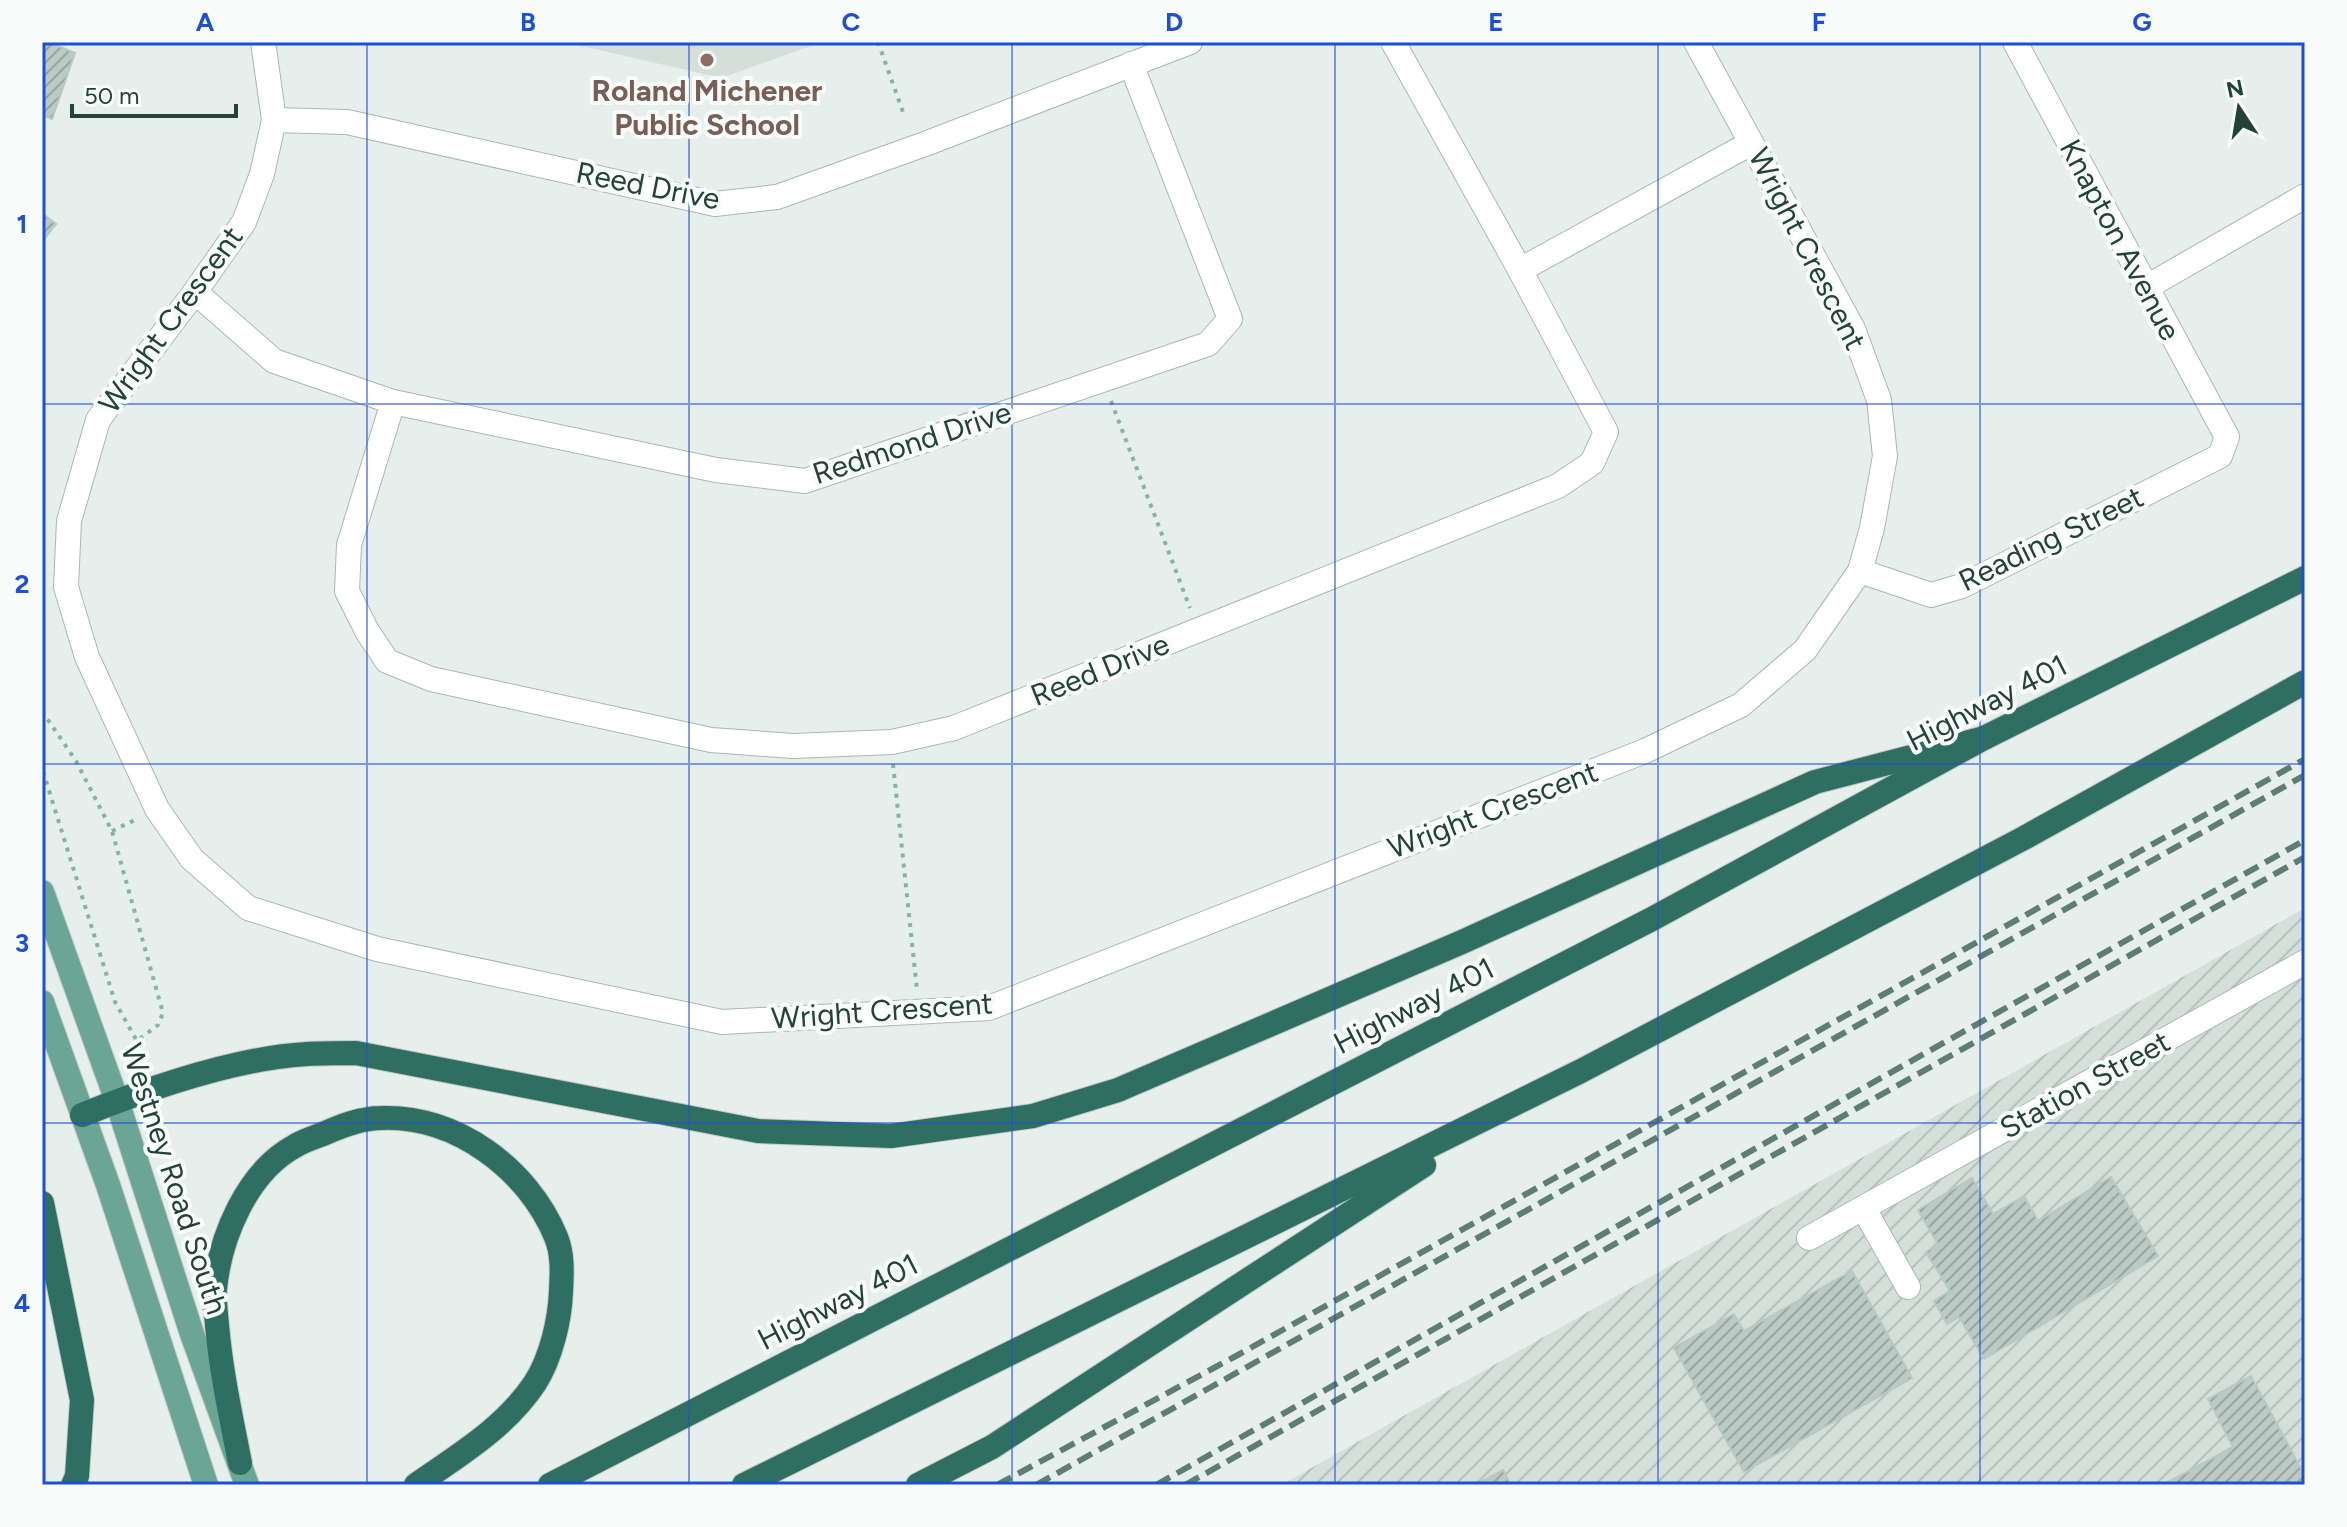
<svg xmlns="http://www.w3.org/2000/svg" width="2347" height="1527" font-family="Figtree,sans-serif">
  <style>
    .built { fill: #d4dfda }
    .industrial { fill: url(#industrial-furrows) }
    .building { fill: url(#building-hatch); stroke: #b8c9c2; stroke-width: 2 }
    .lines { fill: none; stroke-linecap: round; stroke-linejoin: round }
    .minor-casing { stroke: #a8b8b2; stroke-width: 26 }
    .major-casing { stroke: #c2cac8; stroke-width: 26 }
    .highway-casing { stroke: #c2cac8; stroke-width: 26 }
    .path { stroke: #86b3a5; stroke-width: 4; stroke-dasharray: 4 6; stroke-linecap: butt }
    .minor { stroke: #fff; stroke-width: 24 }
    .major { stroke: #6aa596; stroke-width: 24 }
    .highway { stroke: #2f6f62; stroke-width: 24 }
    .rail { stroke: #5f7d75; stroke-width: 6; stroke-dasharray: 16 8; stroke-linecap: butt }
    .grid { fill: none; stroke: #1d4ed8; stroke-width: 2; stroke-opacity: 0.55 }
    .education-dot { fill: #8d6e63; stroke: #f7fbf9; stroke-width: 3 }
    .labels { text-anchor: middle; stroke-width: 8; stroke-linejoin: round; paint-order: stroke }
    .education-label { font-size: 30px; font-weight: bold; fill: #785e54; stroke: #f7fbf9 }
    .street-label { font-size: 30px; fill: #24423a; stroke: #f7fbf9 }
    .neatline { fill: none; stroke: #1d4ed8; stroke-width: 3 }
    .grid-label { font-size: 26px; text-anchor: middle; font-weight: bold; fill: #1d4ed8 }
  </style>
  <defs>
    <pattern id="industrial-furrows" width="10" height="10" patternUnits="userSpaceOnUse" patternTransform="scale(2)"><rect width="10" height="10" fill="#d4dfda"/><path d="M-1 1l2-2M0 10L10 0M9 11l2-2" fill="none" stroke="#b6c1bc"/></pattern>
    <pattern id="building-hatch" width="6" height="6" patternUnits="userSpaceOnUse" patternTransform="scale(2)"><rect width="6" height="6" fill="#bbcac4"/><path d="M-1 1l2-2M0 6l6-6M5 7l2-2" fill="none" stroke="#98a6a0"/></pattern>
  </defs>
  <rect width="100%" height="100%" fill="#e6efeb"/>
  <polygon class="built" points="564,42 822,42 721,78"/>
  <polygon class="industrial" points="2305,908 2305,1485 1281,1485"/>
  <g class="building">
    <polygon points="42,42 49,42 75,53 52,119 42,115"/>
    <polygon points="42,213 56,224 42,242"/>
    <polygon points="2111,1177 2158,1256 1984,1359 1959,1317 1947,1324 1934,1301 1950,1291 1926,1252 1938,1244 1918,1210 1972,1178 1993,1214 2024,1196 2038,1221"/>
    <polygon points="1852,1271 1912,1378 1744,1472 1674,1348 1734,1314 1744,1331"/>
    <polygon points="2251,1376 2305,1476 2305,1485 2163,1485 2233,1447 2208,1399"/>
    <polygon points="1503,1470 1511,1485 1475,1485"/>
  </g>
  <g class="lines">
    <g class="minor-casing">
      <g id="minor">
        <polyline points="263,42 274,120 262,174 244,222 195,292 98,420 69,521 66,587 87,657 157,809 192,859 248,908 377,949 722,1022 989,1008 1645,751 1741,705 1805,650 1860,571 1872,528 1885,456 1879,400 1853,329 1696,42"/>
        <polyline points="274,120 347,122 715,204 777,197 925,144 1190,42"/>
        <polyline points="1520,270 1751,143"/>
        <polyline points="2145,288 2305,196"/>
        <polyline points="195,292 274,361 393,402 716,470 805,481 1208,344 1230,319 1131,64"/>
        <polyline points="393,402 349,545 347,591 367,631 387,661 431,679 711,740 793,746 892,742 954,728 1558,486 1592,463 1606,432 1520,270 1393,42"/>
        <polyline points="1860,571 1931,595 1962,586 2220,456 2227,437 2015,42"/>
        <polyline points="1864,1209 1908,1287"/>
        <polyline points="1809,1238 2305,962"/>
      </g>
    </g>
    <g class="major-casing">
      <g id="major">
        <polyline points="42,892 117,1101 192,1334 247,1485"/>
        <polyline points="42,1002 108,1185 206,1485"/>
      </g>
    </g>
    <g class="highway-casing">
      <g id="highway">
        <path d="M82,1115c65,-26 154,-57 225,-61 16,-1 32,-1 49,-1l402,78 133,5 142,-20 85,-26 344,-148 353,-160 169,-44"/>
        <polyline points="42,1203 82,1400 77,1476 73,1485"/>
        <path d="M240,1463c-9,-46 -19,-91 -23,-138 -1,-12 -3,-25 -2,-36 5,-52 32,-117 80,-143 8,-5 18,-8 28,-12 18,-8 38,-16 58,-16 75,-3 147,51 175,119 7,17 6,36 5,54 -1,29 -10,67 -26,92 -30,45 -76,72 -119,102"/>
        <polyline points="550,1485 1652,919 1984,738 2305,578"/>
        <polyline points="744,1485 1581,1071 2024,838 2305,682"/>
        <polyline points="918,1485 992,1447 1424,1165"/>
      </g>
    </g>
    <g class="path">
      <polyline points="878,42 904,115"/>
      <polyline points="1111,401 1190,608"/>
      <polyline points="42,711 76,761 112,831 163,1013 158,1025 137,1041 115,1002 42,768"/>
      <polyline points="893,764 917,990"/>
      <polyline points="112,831 139,818"/>
    </g>
    <use href="#minor" class="minor"/>
    <use href="#major" class="major"/>
    <use href="#highway" class="highway"/>
    <g class="rail">
      <polyline points="997,1485 1236,1356 2305,759"/>
      <polyline points="1036,1485 2305,775"/>
      <polyline points="1156,1485 2305,840"/>
      <polyline points="1185,1485 2305,857"/>
    </g>
  </g>
  <path class="grid" d="M367,42v1443M689,42v1443M1012,42v1443M1335,42v1443M1658,42v1443M1980,42v1443M42,404h2263M42,764h2263M42,1123h2263"/>
  <circle class="education-dot" cx="707" cy="60" r="8"/>
  <g class="labels">
    <g class="education-label">
      <text x="707" y="101">Roland Michener<tspan x="707" dy="34">Public School</tspan></text>
    </g>
    <g class="street-label">
      <text transform="translate(648 186) rotate(11)" y="10">Reed Drive</text>
      <text transform="translate(2120 240) rotate(62)" y="10">Knapton Avenue</text>
      <text transform="translate(1807 249) rotate(63)" y="10">Wright Crescent</text>
      <text transform="translate(171 320) rotate(-54)" y="10">Wright Crescent</text>
      <text transform="translate(912 443) rotate(-18)" y="10">Redmond Drive</text>
      <text transform="translate(2051 539) rotate(-26)" y="10">Reading Street</text>
      <text transform="translate(1100 670) rotate(-22)" y="10">Reed Drive</text>
      <text transform="translate(1987 703) rotate(-27)" y="10">Highway 401</text>
      <text transform="translate(1493 810) rotate(-21)" y="10">Wright Crescent</text>
      <text transform="translate(1414 1006) rotate(-27)" y="10">Highway 401</text>
      <text transform="translate(882 1011) rotate(-4)" y="10">Wright Crescent</text>
      <text transform="translate(2085 1085) rotate(-29)" y="10">Station Street</text>
      <text transform="translate(174 1179) rotate(72)" y="10">Westney Road South</text>
      <text transform="translate(838 1302) rotate(-27)" y="10">Highway 401</text>
    </g>
  </g>
  <rect width="2347" height="1527" fill="none" stroke="#f7fbf9" stroke-width="88"/>
  <g transform="translate(2239 108) rotate(348)" stroke="#f7fbf9" stroke-width="6" paint-order="stroke">
  <path d="M0-6L14 30L0 20L-14 30Z" fill="#24423a"/>
  <text y="-12" font-size="22" font-weight="bold" text-anchor="middle" fill="#24423a">N</text>
  </g>
  <path d="M72 104v12h164v-12" fill="none" stroke="#24423a" stroke-width="4"/>
  <text x="84" y="104" font-size="24" fill="#24423a" stroke="#f7fbf9" stroke-width="6" paint-order="stroke">50 m</text>
  <rect x="44" y="44" width="2259" height="1439" class="neatline"/>
  <g class="grid-label">
    <text x="205" y="31">A</text>
    <text x="528" y="31">B</text>
    <text x="851" y="31">C</text>
    <text x="1174" y="31">D</text>
    <text x="1496" y="31">E</text>
    <text x="1819" y="31">F</text>
    <text x="2142" y="31">G</text>
    <text x="22" y="233">1</text>
    <text x="22" y="593">2</text>
    <text x="22" y="952">3</text>
    <text x="22" y="1312">4</text>
  </g>
</svg>
